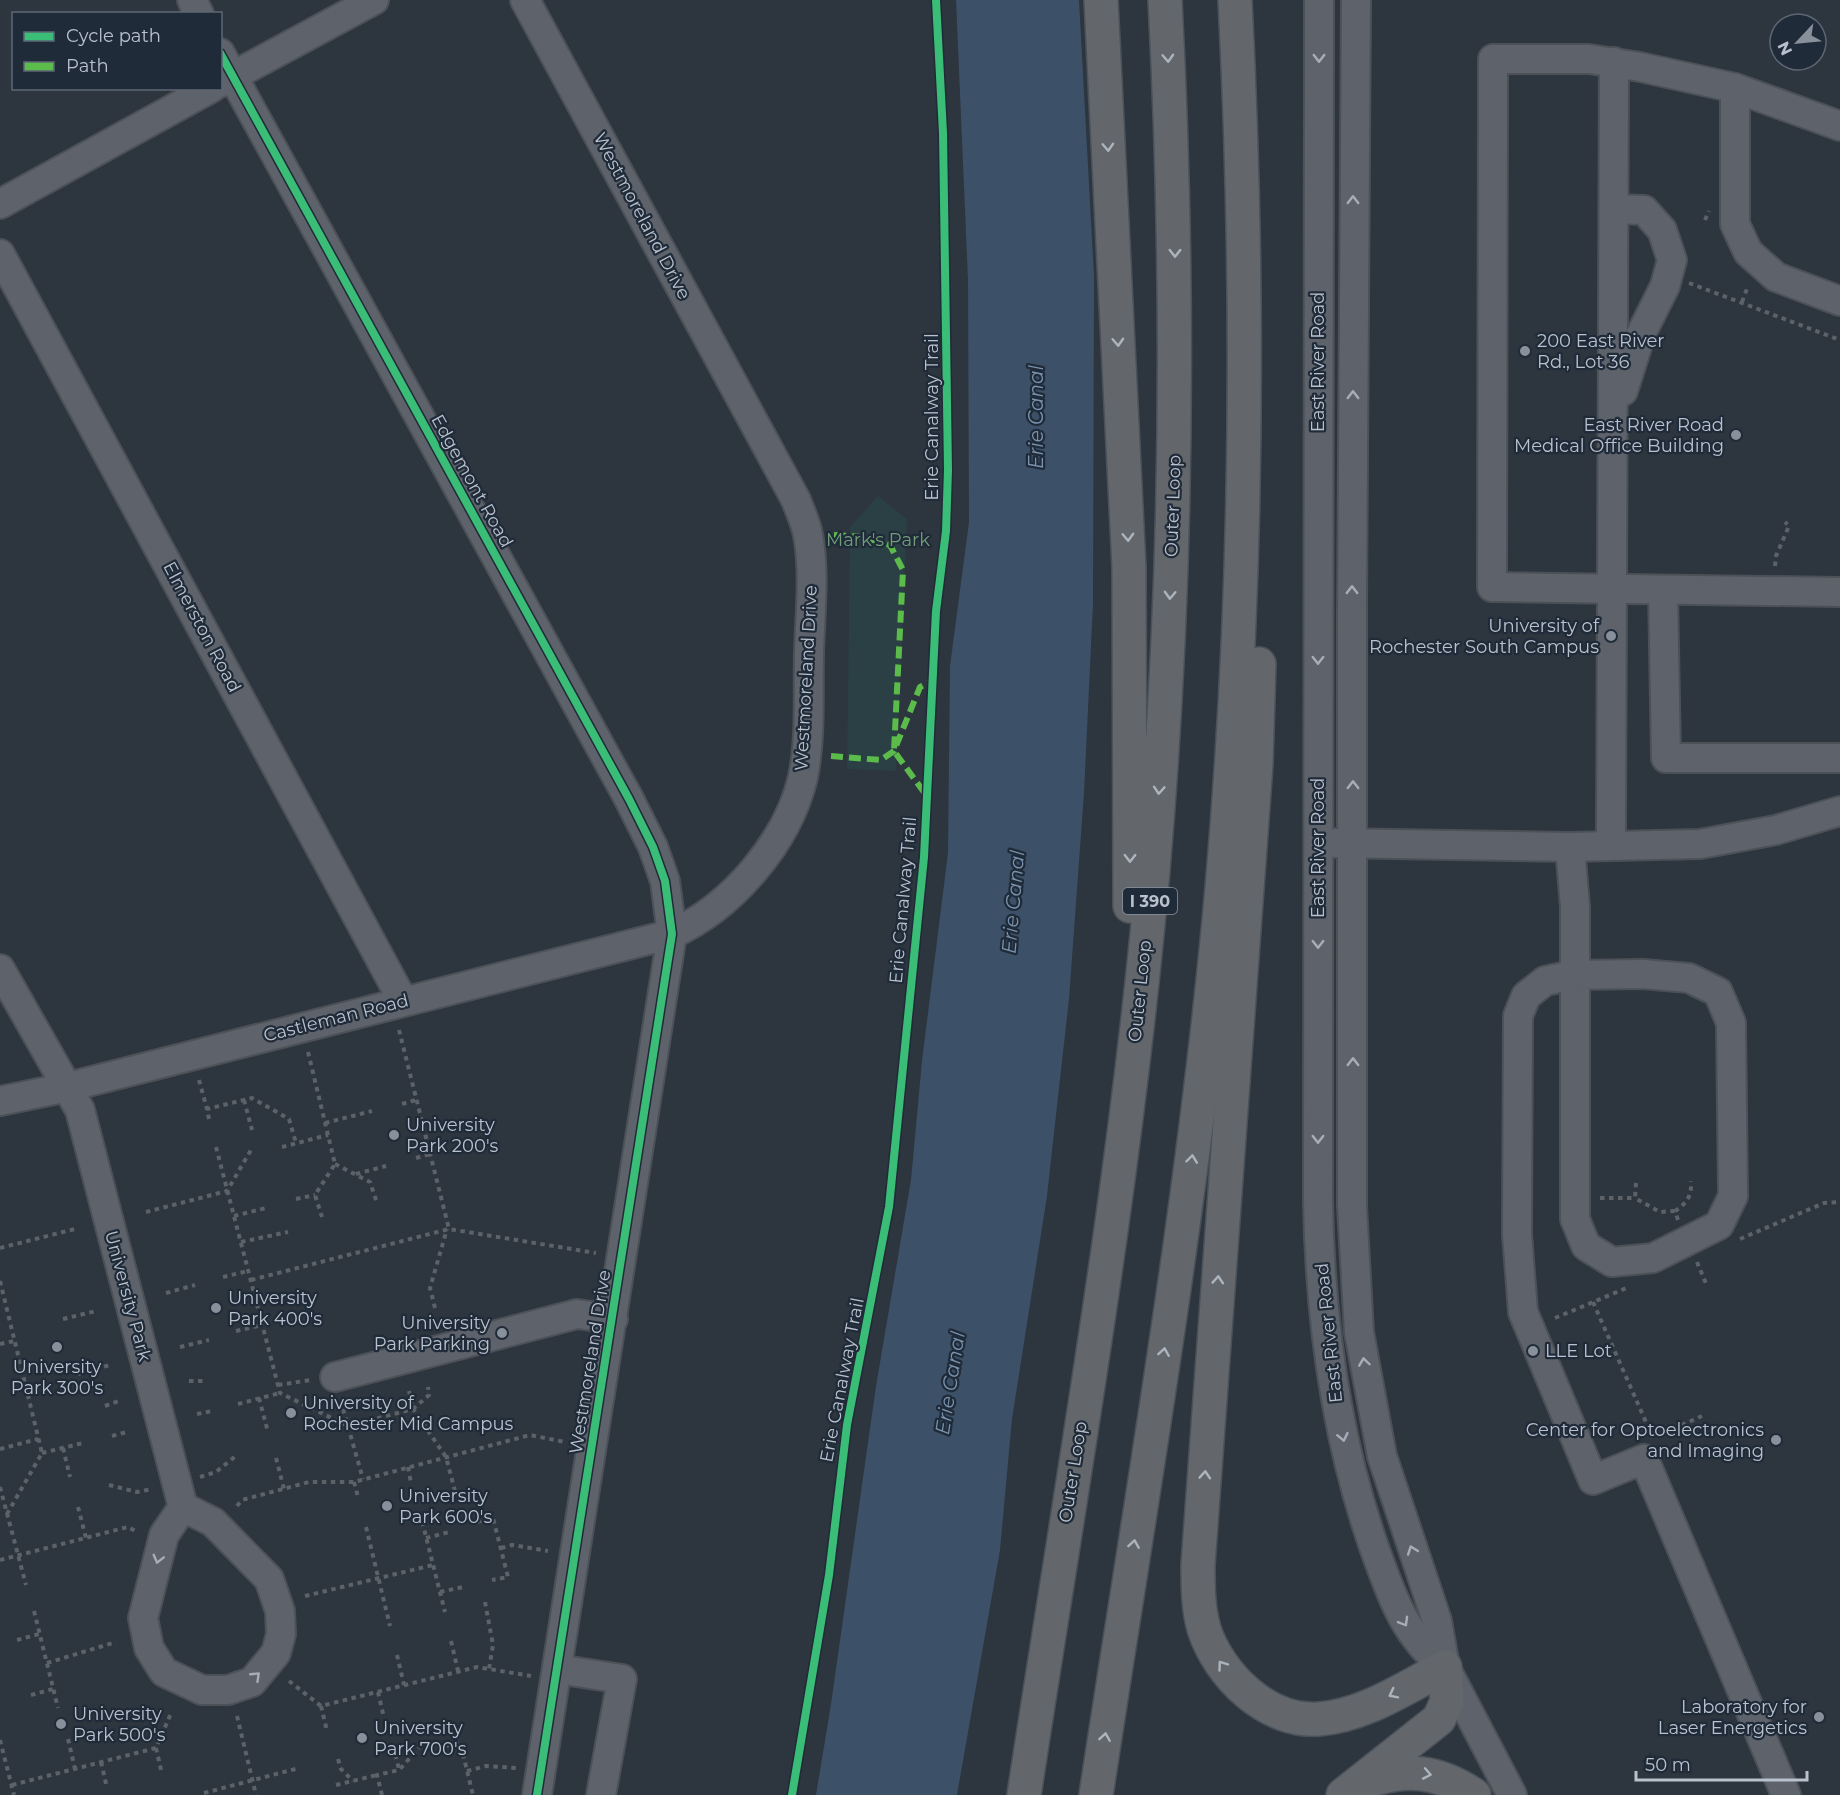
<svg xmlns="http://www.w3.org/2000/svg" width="1840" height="1795" font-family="Montserrat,sans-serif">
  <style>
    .green { fill: #2a4044 }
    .water { fill: #3c5068 }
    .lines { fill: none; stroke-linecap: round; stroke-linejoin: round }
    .minor-casing { stroke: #4c5158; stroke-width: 32 }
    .highway-casing { stroke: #4a5159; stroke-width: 36 }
    .path { stroke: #5c6267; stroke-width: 4; stroke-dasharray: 4.5 4.5; stroke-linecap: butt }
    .minor { stroke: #5e636b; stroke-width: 28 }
    .highway { stroke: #63676b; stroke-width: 33 }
    .quiet { stroke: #5cbc4b; stroke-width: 6; stroke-dasharray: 12 6; stroke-linecap: butt }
    .cycleway-casing { stroke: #202b39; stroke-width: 11 }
    .cycleway { stroke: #3abd76; stroke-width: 8 }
    .oneway { stroke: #acb4be }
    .oneway2 { stroke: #a7aeb9 }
    .poi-dot { fill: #88909b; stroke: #202b39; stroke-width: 2 }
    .labels { text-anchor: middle; stroke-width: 4.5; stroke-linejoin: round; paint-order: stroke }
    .shield { fill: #202b39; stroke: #8b94a1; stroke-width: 1.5 }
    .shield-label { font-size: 16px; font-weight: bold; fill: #b9c1cd }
    .street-label { font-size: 18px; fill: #b9c1cd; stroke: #202b39 }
    .poi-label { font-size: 18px; fill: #b9c1cd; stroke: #202b39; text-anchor: start }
    .park-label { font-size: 18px; fill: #719e7a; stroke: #202b39 }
    .water-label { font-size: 20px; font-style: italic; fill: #7a93af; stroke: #202b39 }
  </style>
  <rect width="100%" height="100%" fill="#2d353e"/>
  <polygon class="green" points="878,496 907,519 896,771 847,769 850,527"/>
  <polygon class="water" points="956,0 1079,0 1094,276 1093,604 1084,793 1069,999 1047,1196 1012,1419 1000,1550 957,1795 816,1795 831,1704 876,1386 911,1180 922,1061 948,853 950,666 969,522 968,280"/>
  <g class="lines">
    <g class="minor-casing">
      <g id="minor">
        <polyline points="192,0 199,14"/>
        <path d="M1319,0l-1,1201c2,119 17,234 56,346 17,47 30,89 71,120"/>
        <polyline points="1356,0 1352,608 1352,1206 1359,1332 1382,1456 1437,1621 1445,1667 1512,1795"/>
        <polyline points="220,53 629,799 653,847 665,881 672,934 537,1795"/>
        <polyline points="220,83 374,0"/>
        <polyline points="1735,88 1735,224 1748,252 1776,277 1840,301"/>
        <polyline points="1840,126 1735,88 1640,67 1589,59 1493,59 1492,587 1840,592"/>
        <polyline points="0,204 211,88"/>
        <polyline points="1614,209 1644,210 1662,230 1672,260 1665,286 1641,334 1623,391"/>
        <polyline points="0,254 403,1001"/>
        <polyline points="1663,590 1666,758 1840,758"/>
        <polyline points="1335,843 1570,847 1700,844 1776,830 1840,811"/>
        <polyline points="1611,845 1614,62"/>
        <polyline points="1570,847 1575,907 1575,1219 1586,1246 1612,1262 1653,1258 1719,1225 1733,1196 1731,1023 1718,992 1689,978 1643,974 1573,975 1545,981 1526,996 1518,1016 1517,1234 1523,1312 1593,1480 1644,1459 1786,1795"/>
        <polyline points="0,969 80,1110 183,1507 164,1535 143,1618 149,1648 164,1672 202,1690 228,1690 252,1682 276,1653 281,1634 280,1611 269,1579 213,1522 183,1507"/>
        <path d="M0,1101l68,-14 604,-153c60,-27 116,-92 131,-157 8,-39 5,-83 6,-123 1,-40 6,-81 -1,-119 -2,-12 -8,-24 -12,-35l-271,-500"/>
        <polyline points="335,1377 577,1314 613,1319"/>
        <polyline points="557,1669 622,1679 601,1795"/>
      </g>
    </g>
    <g class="highway-casing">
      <g id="highway">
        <polyline points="1101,0 1129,567 1130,906"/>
        <path d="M1259,664l-3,100 -58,801c0,21 0,43 6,64 15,46 63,94 115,90 45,-3 87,-32 126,-52l2,34 -8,18 -96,76"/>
        <path d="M1366,1782c41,-15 72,-11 108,13"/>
        <path d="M1024,1795c47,-308 102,-615 129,-925 25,-290 27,-580 12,-870"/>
        <path d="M1096,1795c46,-302 99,-603 126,-907 26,-296 28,-592 13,-888"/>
      </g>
    </g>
    <g class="path">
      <polyline points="1705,220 1709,211"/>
      <polyline points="1689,283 1840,340"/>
      <polyline points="1742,302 1748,286"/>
      <polyline points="1775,566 1776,556 1789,526 1785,522"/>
      <polyline points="399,1030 449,1229"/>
      <polyline points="308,1052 335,1164 315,1195 322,1217"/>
      <polyline points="199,1080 207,1109"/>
      <polyline points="244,1100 252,1130"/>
      <polyline points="402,1104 416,1100"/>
      <polyline points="209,1119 207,1109 252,1098 289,1119 296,1143"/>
      <polyline points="325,1123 372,1111"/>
      <polyline points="216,1147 280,1393 348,1426 413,1409 446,1457 456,1495 450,1495"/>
      <polyline points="282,1147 328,1135"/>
      <polyline points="416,1158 430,1154"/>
      <polyline points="335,1164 370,1182 377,1203"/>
      <polyline points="356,1174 386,1166"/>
      <polyline points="1636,1183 1635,1198 1660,1212 1675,1211"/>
      <polyline points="1600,1198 1635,1198"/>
      <polyline points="296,1199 315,1195"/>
      <polyline points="146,1212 227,1191 251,1150"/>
      <polyline points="234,1216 266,1208"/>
      <path d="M1678,1220l-3,-9c12,-8 17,-15 16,-30"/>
      <polyline points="1740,1239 1824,1203 1840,1202"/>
      <polyline points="241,1242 288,1232"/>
      <polyline points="0,1248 75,1229"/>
      <polyline points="1697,1262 1707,1286"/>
      <polyline points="223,1277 248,1271"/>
      <polyline points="251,1280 449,1229 596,1253"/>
      <polyline points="0,1281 42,1453 7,1514"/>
      <polyline points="166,1293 195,1285"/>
      <polyline points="1593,1302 1653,1438 1702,1416"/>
      <polyline points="435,1308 430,1288 447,1229"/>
      <polyline points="1555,1318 1629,1287"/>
      <polyline points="63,1319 96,1311"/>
      <polyline points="236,1331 262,1325"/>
      <polyline points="0,1344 14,1341"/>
      <polyline points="180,1347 209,1340"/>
      <polyline points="78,1374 110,1365"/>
      <polyline points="189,1381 204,1381"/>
      <polyline points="278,1385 311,1380"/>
      <polyline points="409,1391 413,1409 429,1395 428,1387"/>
      <polyline points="259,1398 268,1432"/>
      <polyline points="238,1404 280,1393"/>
      <polyline points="105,1406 119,1401"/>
      <polyline points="343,1409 363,1479"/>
      <polyline points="197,1414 212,1411"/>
      <polyline points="112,1436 127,1432"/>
      <polyline points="63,1448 70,1477"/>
      <polyline points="0,1449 38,1439"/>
      <polyline points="42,1453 83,1443"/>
      <polyline points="276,1458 284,1489"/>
      <polyline points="408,1467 411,1483"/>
      <polyline points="200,1477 216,1472 237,1455"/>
      <polyline points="354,1482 358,1497"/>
      <polyline points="109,1485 137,1492 152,1489"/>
      <polyline points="0,1487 26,1585"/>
      <polyline points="237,1506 242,1500 309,1482 354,1482 530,1435 565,1442"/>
      <polyline points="78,1507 86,1538"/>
      <polyline points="420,1513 445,1612"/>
      <polyline points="477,1522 493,1518 508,1577 492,1580"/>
      <polyline points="366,1527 390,1626"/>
      <polyline points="426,1538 449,1532"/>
      <polyline points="501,1548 512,1545 548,1551"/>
      <polyline points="0,1560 128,1527 137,1532"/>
      <polyline points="440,1592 463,1587"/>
      <polyline points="305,1596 433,1565"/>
      <polyline points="485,1602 493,1645 489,1669"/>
      <polyline points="34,1611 58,1708"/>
      <polyline points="17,1640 39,1634"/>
      <polyline points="451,1641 458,1671"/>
      <polyline points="397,1655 404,1685"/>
      <polyline points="47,1663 116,1642"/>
      <polyline points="289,1681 321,1706 477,1667 531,1676"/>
      <polyline points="378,1692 384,1718"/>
      <polyline points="31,1695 53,1689"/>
      <polyline points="321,1706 327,1731"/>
      <polyline points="237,1716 256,1795"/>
      <polyline points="68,1739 75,1769"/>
      <polyline points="0,1740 14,1795"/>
      <polyline points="393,1746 399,1769"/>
      <polyline points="446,1746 460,1742 473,1795"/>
      <polyline points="156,1748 162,1774"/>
      <polyline points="338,1759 341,1769 353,1781"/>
      <polyline points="101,1762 107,1788"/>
      <polyline points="467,1771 486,1766 517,1768"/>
      <polyline points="12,1785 156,1748 172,1711"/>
      <polyline points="336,1785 377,1775"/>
      <polyline points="204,1793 299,1768"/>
      <polyline points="382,1795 377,1775 399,1770 419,1748"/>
    </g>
    <use href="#minor" class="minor"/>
    <use href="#highway" class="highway"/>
    <g class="quiet">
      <polyline points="834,535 863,537 890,545 903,570 894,751 926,795"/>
      <polyline points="831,756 881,760 894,751 920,687 932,681"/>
    </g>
    <g class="cycleway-casing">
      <g id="cycleway">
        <polyline points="220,53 629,799 653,847 665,881 672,934 537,1795"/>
        <polyline points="792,1795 829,1575 847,1425 889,1207 924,857 936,611 946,531 948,470 943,133 936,0"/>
      </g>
    </g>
    <use href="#cycleway" class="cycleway"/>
  </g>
  <defs><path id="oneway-chevron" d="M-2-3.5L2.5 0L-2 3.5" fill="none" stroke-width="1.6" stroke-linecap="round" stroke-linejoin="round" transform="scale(1.5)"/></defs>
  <g class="oneway">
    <use href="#oneway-chevron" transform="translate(1168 58) rotate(87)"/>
    <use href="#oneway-chevron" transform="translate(1108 147) rotate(87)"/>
    <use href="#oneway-chevron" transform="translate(1175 253) rotate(90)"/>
    <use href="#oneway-chevron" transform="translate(1118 342) rotate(87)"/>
    <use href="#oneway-chevron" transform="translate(1128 537) rotate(88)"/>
    <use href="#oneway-chevron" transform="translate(1170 595) rotate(92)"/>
    <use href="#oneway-chevron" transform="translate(1159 790) rotate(94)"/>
    <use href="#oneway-chevron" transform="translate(1130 858) rotate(90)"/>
    <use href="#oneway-chevron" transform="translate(1192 1159) rotate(-83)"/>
    <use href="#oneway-chevron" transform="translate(1218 1280) rotate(-86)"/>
    <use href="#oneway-chevron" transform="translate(1164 1352) rotate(-81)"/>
    <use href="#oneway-chevron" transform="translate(1205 1475) rotate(-86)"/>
    <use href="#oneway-chevron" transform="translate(1134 1544) rotate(-81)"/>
    <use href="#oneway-chevron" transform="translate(1222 1665) rotate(-126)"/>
    <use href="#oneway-chevron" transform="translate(1393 1694) rotate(153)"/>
    <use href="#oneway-chevron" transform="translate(1105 1737) rotate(-81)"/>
    <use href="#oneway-chevron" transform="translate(1427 1774) rotate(11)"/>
  </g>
  <g class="oneway2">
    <use href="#oneway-chevron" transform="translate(1319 58) rotate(90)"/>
    <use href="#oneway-chevron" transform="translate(1353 200) rotate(-90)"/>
    <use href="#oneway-chevron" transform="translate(1353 395) rotate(-90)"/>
    <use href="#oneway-chevron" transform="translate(1352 590) rotate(-90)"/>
    <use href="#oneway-chevron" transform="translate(1318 660) rotate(90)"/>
    <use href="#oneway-chevron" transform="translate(1353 785) rotate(-90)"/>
    <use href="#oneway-chevron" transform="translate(1318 944) rotate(90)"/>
    <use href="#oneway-chevron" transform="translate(1353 1062) rotate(-90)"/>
    <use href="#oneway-chevron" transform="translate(1318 1139) rotate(90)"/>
    <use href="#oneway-chevron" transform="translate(1364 1362) rotate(-98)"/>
    <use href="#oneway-chevron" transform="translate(1343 1437) rotate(78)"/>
    <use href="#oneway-chevron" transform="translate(1412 1550) rotate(-110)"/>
    <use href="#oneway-chevron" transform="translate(158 1559) rotate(104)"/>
    <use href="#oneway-chevron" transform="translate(1404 1622) rotate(60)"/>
    <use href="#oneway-chevron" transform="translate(256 1676) rotate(-44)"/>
  </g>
  <g class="poi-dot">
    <circle cx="1525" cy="351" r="6"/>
    <circle cx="1736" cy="435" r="6"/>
    <circle cx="1611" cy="636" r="6"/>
    <circle cx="394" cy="1135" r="6"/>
    <circle cx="216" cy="1308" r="6"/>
    <circle cx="502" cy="1333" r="6"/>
    <circle cx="57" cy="1347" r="6"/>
    <circle cx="1533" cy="1351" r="6"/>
    <circle cx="291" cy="1413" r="6"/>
    <circle cx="1776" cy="1440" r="6"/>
    <circle cx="387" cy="1506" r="6"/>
    <circle cx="1819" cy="1717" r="6"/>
    <circle cx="61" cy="1724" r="6"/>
    <circle cx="362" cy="1738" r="6"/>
  </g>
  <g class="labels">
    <rect class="shield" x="1123" y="888" width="54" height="26" rx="4.5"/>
    <g class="shield-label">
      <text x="1150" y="907">I 390</text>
    </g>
    <g class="street-label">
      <text transform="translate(642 216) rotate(62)" y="6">Westmoreland Drive</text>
      <text transform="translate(1318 362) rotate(-90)" y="6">East River Road</text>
      <text transform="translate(932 417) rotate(-90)" y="6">Erie Canalway Trail</text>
      <text transform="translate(472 481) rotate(61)" y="6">Edgemont Road</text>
      <text transform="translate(1173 506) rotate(-88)" y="6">Outer Loop</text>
      <text transform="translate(202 627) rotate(62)" y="6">Elmerston Road</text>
      <text transform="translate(806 678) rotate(-87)" y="6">Westmoreland Drive</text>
      <text transform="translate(1318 848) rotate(-90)" y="6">East River Road</text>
      <text transform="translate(903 900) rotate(-85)" y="6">Erie Canalway Trail</text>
      <text transform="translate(1140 991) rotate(-84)" y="6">Outer Loop</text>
      <text transform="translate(336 1018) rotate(-14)" y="6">Castleman Road</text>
      <text transform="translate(128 1296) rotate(75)" y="6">University Park</text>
      <text transform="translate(1329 1333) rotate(-96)" y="6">East River Road</text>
      <text transform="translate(590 1362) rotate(-81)" y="6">Westmoreland Drive</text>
      <text transform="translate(842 1380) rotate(-79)" y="6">Erie Canalway Trail</text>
      <text transform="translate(1073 1472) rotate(-81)" y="6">Outer Loop</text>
    </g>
    <g class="poi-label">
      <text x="1537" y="347">200 East River<tspan x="1537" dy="21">Rd., Lot 36</tspan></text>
      <text x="1724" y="431" text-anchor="end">East River Road<tspan x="1724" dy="21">Medical Office Building</tspan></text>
      <text x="1599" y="632" text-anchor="end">University of<tspan x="1599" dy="21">Rochester South Campus</tspan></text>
      <text x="406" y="1131">University<tspan x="406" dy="21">Park 200's</tspan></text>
      <text x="228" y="1304">University<tspan x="228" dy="21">Park 400's</tspan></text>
      <text x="490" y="1329" text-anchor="end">University<tspan x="490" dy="21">Park Parking</tspan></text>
      <text x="1545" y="1357">LLE Lot</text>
      <text x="57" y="1373" text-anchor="middle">University<tspan x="57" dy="21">Park 300's</tspan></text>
      <text x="303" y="1409">University of<tspan x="303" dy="21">Rochester Mid Campus</tspan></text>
      <text x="1764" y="1436" text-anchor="end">Center for Optoelectronics<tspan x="1764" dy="21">and Imaging</tspan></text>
      <text x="399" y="1502">University<tspan x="399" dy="21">Park 600's</tspan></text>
      <text x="1807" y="1713" text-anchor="end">Laboratory for<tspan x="1807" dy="21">Laser Energetics</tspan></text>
      <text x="73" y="1720">University<tspan x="73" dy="21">Park 500's</tspan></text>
      <text x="374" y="1734">University<tspan x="374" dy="21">Park 700's</tspan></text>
    </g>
    <g class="park-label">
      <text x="878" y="546">Mark's Park</text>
    </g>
    <g class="water-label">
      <text transform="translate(1036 417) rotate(-90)" y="7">Erie Canal</text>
      <text transform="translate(1013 902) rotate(-85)" y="7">Erie Canal</text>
      <text transform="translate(950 1383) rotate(-81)" y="7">Erie Canal</text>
    </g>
  </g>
  <rect x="12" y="12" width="210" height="78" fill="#202b39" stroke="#5d6774" stroke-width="1.5"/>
  <rect x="24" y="32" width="30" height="9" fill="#3abd76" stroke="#5d6774" stroke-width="1.5"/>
  <text x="66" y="42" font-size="18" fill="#b9c1cd">Cycle path</text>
  <rect x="24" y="62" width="30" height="9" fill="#5cbc4b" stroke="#5d6774" stroke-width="1.5"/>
  <text x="66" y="72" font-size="18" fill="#b9c1cd">Path</text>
  <g transform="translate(1798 42) rotate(244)"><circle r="28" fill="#202b39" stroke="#5d6774" stroke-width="1.5"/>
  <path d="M0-4.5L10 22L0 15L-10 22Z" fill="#88909b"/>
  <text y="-9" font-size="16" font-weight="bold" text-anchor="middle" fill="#b9c1cd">N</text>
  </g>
  <path d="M1636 1771v9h171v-9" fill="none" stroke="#b9c1cd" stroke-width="3"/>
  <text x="1645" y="1771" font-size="18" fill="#b9c1cd" stroke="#202b39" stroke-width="4.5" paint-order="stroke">50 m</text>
</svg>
